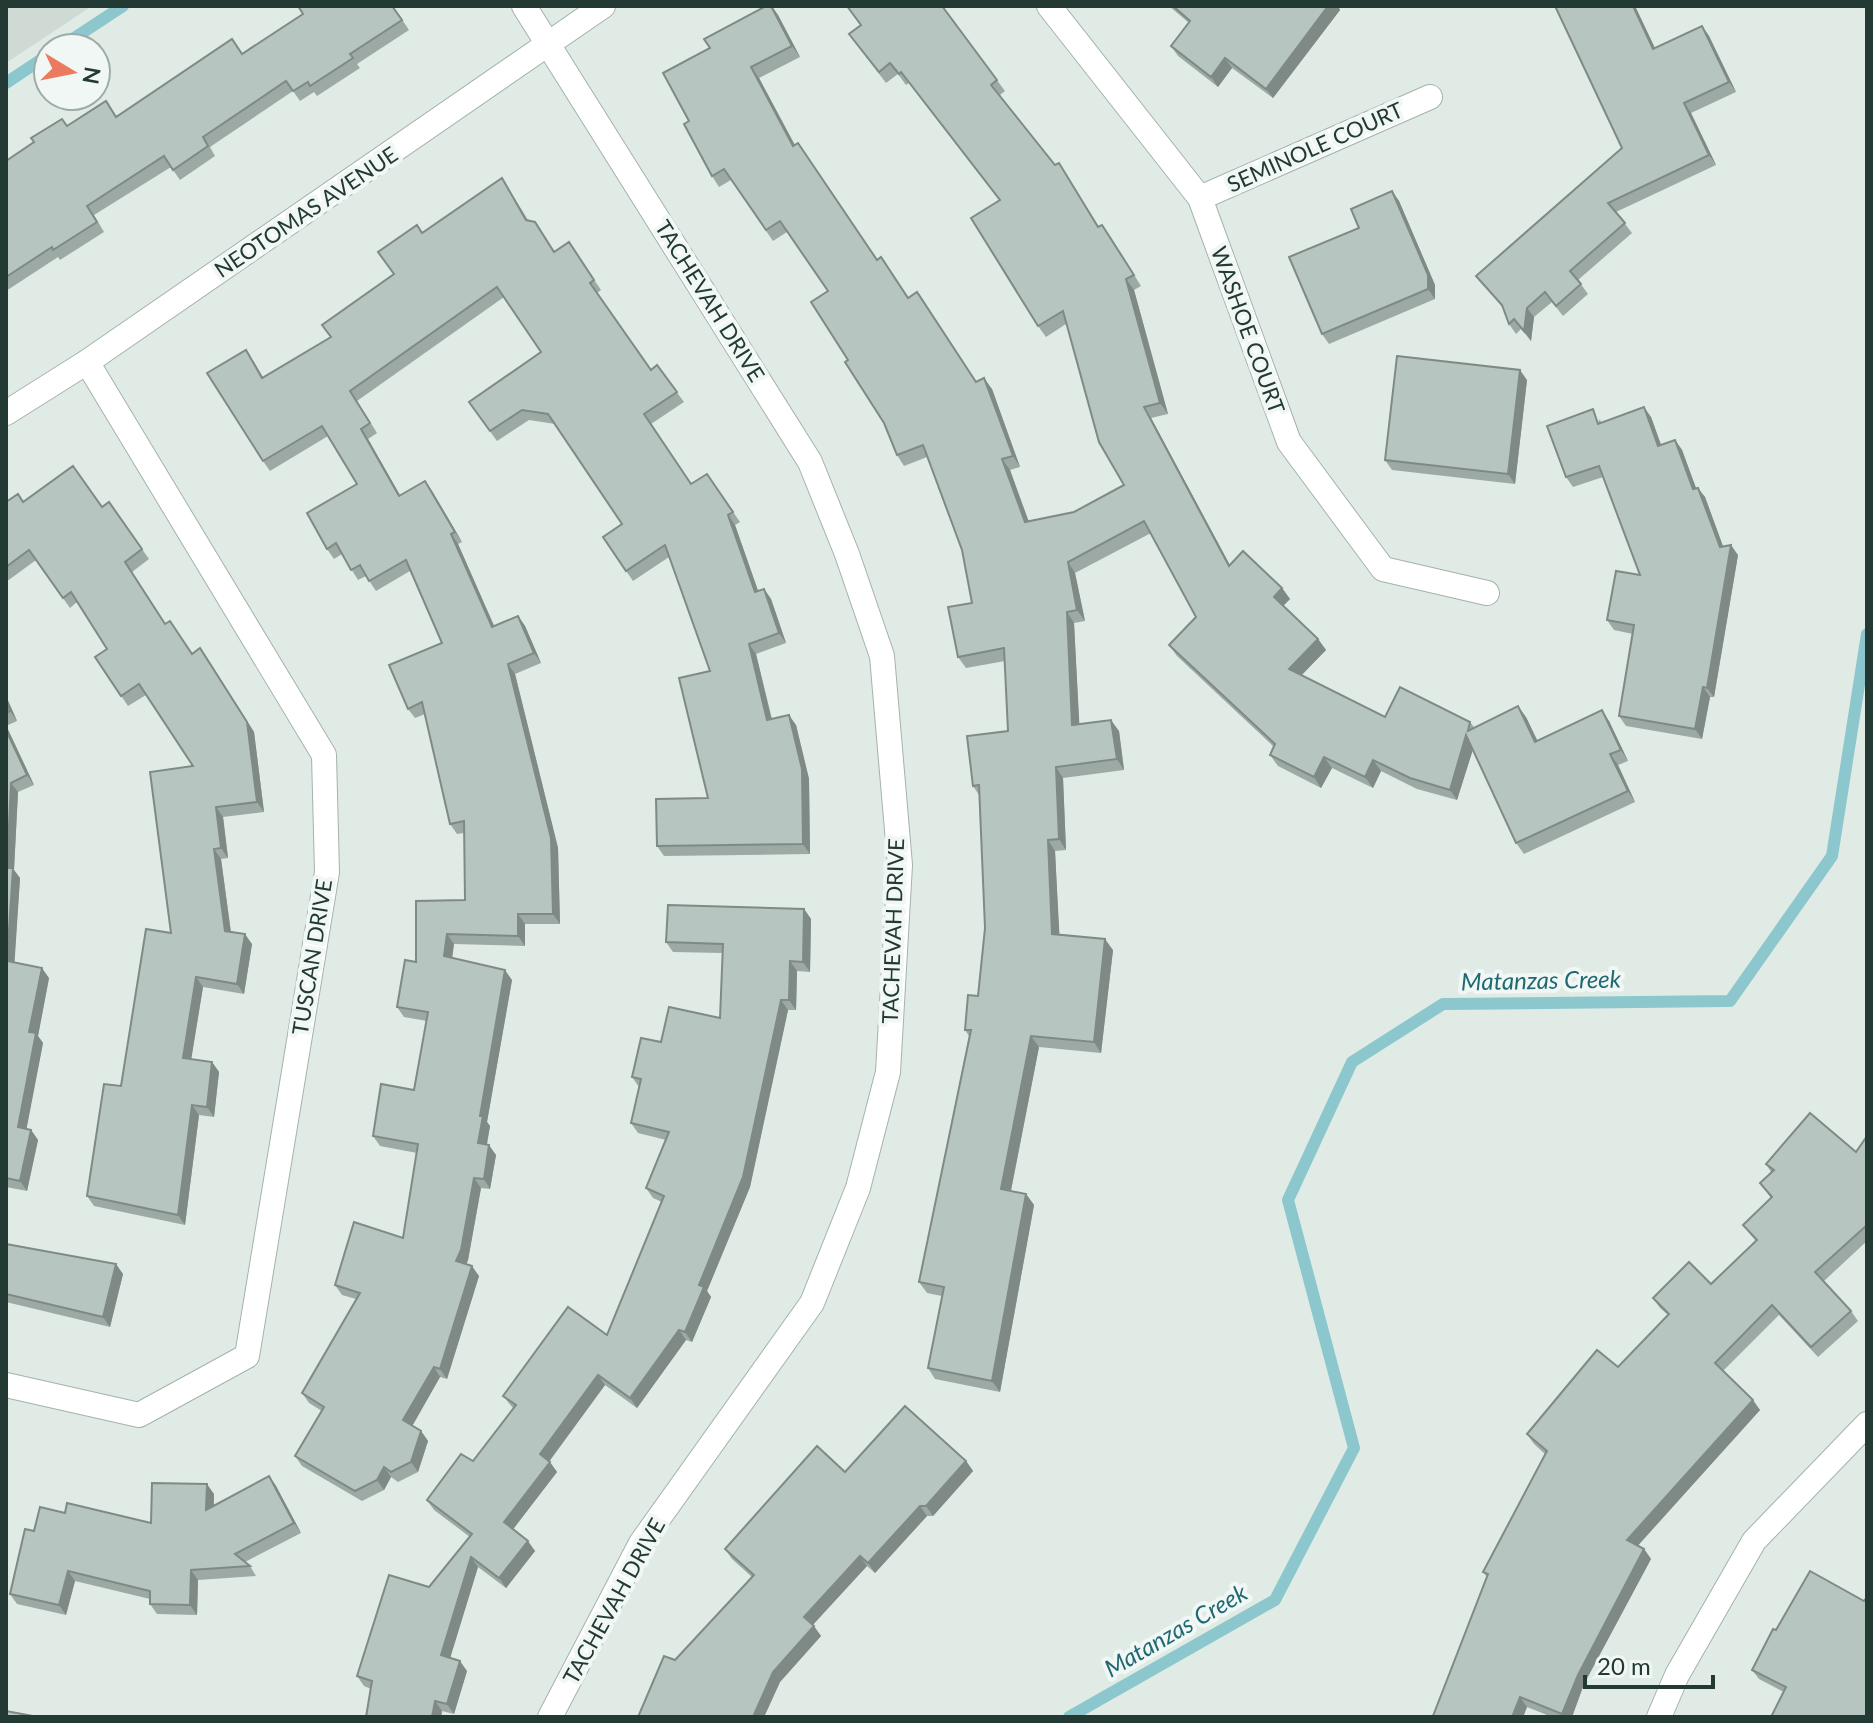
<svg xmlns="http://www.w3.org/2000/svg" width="1873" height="1723" font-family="Lato,sans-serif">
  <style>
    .built { fill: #cfdad5 }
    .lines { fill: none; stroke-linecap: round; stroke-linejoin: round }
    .stream { stroke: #8bc7cd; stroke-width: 12 }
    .street-casing { stroke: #a4b2ad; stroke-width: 26 }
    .street { stroke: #fff; stroke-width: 24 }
    .wall { fill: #9da9a4 }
    .shaded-wall { fill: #7f8a86 }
    .building { fill: #b6c5bf; stroke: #7f8a86; stroke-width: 2 }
    .labels { text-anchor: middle; stroke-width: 8; stroke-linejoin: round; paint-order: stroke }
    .street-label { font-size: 22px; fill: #223a33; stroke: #f1f7f4 }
    .water-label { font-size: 24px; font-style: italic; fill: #1f6973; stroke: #f1f7f4 }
  </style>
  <rect width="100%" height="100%" fill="#e1ebe6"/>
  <polygon class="built" points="6,6 92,6 6,63"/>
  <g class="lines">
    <g class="stream">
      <polyline points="59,48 123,6"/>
      <polyline points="6,83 48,55"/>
      <polyline points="1069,1717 1275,1600 1354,1448 1288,1200 1352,1062 1443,1004 1730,1001 1832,856 1867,634"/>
    </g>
    <g class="street-casing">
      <g id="street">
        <polyline points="524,6 810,462 847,554 882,656 900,865 888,1072 858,1188 812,1303 641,1543 550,1717"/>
        <polyline points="1049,6 1200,198 1289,442 1383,569 1487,593"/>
        <polyline points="1200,198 1430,97"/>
        <polyline points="6,413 87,362 603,6"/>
        <polyline points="6,1385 139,1415 247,1356 327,872 324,755 87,362"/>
        <polyline points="1659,1717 1677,1675 1754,1541 1867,1424"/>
      </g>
    </g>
    <use href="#street" class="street"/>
  </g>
  <g class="wall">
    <polygon points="393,6 409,30 357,64 360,68 317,96 314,92 300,101 293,91 210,147 215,156 180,180 171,167 94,215 104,232 60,260 58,257 6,291 6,161 67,126 116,116 242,54"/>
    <polygon points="772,6 778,15 800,57 759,78 795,145 877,260 976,382 992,389 1020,467 1010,470 1028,521 1074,512 1124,485 1066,324 1046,337 1038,326 999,200 909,83 906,85 898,74 886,83 849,34 861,25 942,6 1005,91 1000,95 1055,165 1066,174 1099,227 1102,225 1110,236 1141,286 1134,290 1168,414 1151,418 1230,565 1282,588 1290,599 1283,606 1318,639 1326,650 1301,675 1385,717 1470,722 1474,727 1526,717 1537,741 1609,721 1628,761 1618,765 1635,802 1524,854 1516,843 1473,749 1457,800 1417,789 1381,771 1373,788 1332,768 1321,788 1278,766 1270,755 1274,747 1177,656 1169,645 1196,617 1151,533 1075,573 1085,621 1074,623 1079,724 1119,731 1124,770 1063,778 1066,850 1055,851 1059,935 1113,950 1101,1053 1039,1047 1011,1191 1026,1194 1034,1205 1000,1392 935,1379 928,1368 942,1296 927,1293 919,1282 969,1036 965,1030 978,996 985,928 979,795 973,786 1008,731 1005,661 966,668 958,657 972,603 962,550 927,457 904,466 897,455 884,423 848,360 828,291 787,232 773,241 731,180 719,187 712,176 689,121 710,48"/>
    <polygon points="1169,6 1338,6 1340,10 1273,98 1232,68 1218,87 1178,56 1171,46 1189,23"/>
    <polygon points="1555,6 1635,6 1655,48 1702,26 1709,36 1736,92 1691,113 1716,165 1616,212 1632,233 1578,280 1588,294 1563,316 1552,302 1534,317 1531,341 1521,329 1516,334 1509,324 1503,308 1476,276 1622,148"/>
    <polygon points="502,178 528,220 555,252 569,242 601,290 597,293 651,370 657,365 684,402 651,424 691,484 707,474 740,522 735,525 758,591 764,589 771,599 786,643 756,654 772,719 796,725 809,779 810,854 664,856 657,846 708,798 710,671 669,557 633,581 603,537 622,524 555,424 529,420 497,441 469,402 541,352 504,297 357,401 377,433 368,439 400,495 432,491 462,542 458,544 494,626 518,616 525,626 541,663 515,674 558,848 560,924 525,924 525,946 454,944 452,958 512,980 487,1122 490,1126 487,1145 496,1155 490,1189 481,1188 468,1260 466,1265 479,1276 447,1379 440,1377 412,1426 421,1431 428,1441 418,1472 398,1482 391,1477 384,1490 362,1501 302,1466 295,1456 322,1411 309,1403 302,1393 356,1299 342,1295 335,1285 403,1238 417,1153 380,1146 373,1136 414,1090 427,1021 404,1017 397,1007 416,962 465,900 464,833 457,834 450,824 425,714 415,718 408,709 442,643 410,571 376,591 366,576 358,580 342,554 334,559 327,549 357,484 328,436 270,471 263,461 253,360 263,377 331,337 394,274 422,233"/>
    <polygon points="1392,191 1399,201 1435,285 1435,299 1329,344 1322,334 1359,228"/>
    <polygon points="1527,380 1515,484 1392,470 1385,460"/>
    <polygon points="1651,417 1661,445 1675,440 1682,450 1696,488 1705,497 1723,547 1738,555 1714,697 1710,697 1702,739 1626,726 1619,716 1633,634 1614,630 1607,620 1640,575 1603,477 1573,487 1566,477 1600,419 1601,423"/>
    <polygon points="6,502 23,502 102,507 109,502 149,559 132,572 165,623 192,654 207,658 254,732 264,812 223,817 228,858 221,859 231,932 252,944 244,994 203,987 191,1059 212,1062 219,1072 214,1117 199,1115 185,1225 94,1206 87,1196 121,1086 171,933 193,766 146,695 128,706 95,657 107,649 77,602 70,608 36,560 6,582"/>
    <polygon points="6,696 17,721 6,726 34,785 18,792 14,870 20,878 14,963 49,978 38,1036 43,1043 26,1129 31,1130 38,1140 27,1191 6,1187"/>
    <polygon points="804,909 811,919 810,972 797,971 796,1010 788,1010 750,1187 707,1291 711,1297 692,1342 686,1340 637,1408 605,1385 549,1462 557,1472 513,1529 535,1551 506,1588 478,1567 450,1658 467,1671 454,1714 442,1711 441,1717 366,1717 371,1689 364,1686 357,1676 470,1537 434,1510 427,1500 473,1461 513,1408 503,1396 607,1335 662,1202 653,1198 646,1188 666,1140 638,1133 631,1123 639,1087 632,1077 661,1042 720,1018 723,953 673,952 666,942"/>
    <polygon points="1867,1136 1867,1241 1824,1281 1851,1311 1858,1321 1818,1357 1779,1315 1723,1371 1760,1410 1638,1545 1644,1549 1651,1559 1584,1684 1572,1717 1552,1717 1527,1707 1523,1717 1434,1717 1433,1716 1487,1577 1483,1572 1545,1454 1534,1444 1527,1434 1618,1367 1668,1315 1660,1308 1653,1298 1711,1284 1756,1241 1743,1225 1771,1198 1760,1183 1771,1172 1766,1164 1856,1152"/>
    <polygon points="6,1244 123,1274 110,1327 6,1302"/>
    <polygon points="966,1461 973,1471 933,1516 927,1516 875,1573 867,1566 812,1625 821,1636 780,1682 764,1717 638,1717 675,1660 752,1577 732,1559 725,1549 845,1472"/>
    <polygon points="269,1476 276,1486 301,1533 245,1562 250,1566 256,1576 198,1580 197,1615 157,1614 150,1604 150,1599 75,1581 66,1615 17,1604 10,1594 34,1531 65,1513 151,1523 214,1494 214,1506"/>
    <polygon points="1864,1601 1867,1717 1784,1692 1759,1679 1752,1670 1776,1630"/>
  </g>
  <g class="shaded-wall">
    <polygon points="771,6 778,15 800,57 792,46"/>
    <polygon points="1328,6 1338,6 1340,10 1273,98 1266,89"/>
    <polygon points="1633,6 1635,6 1660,59 1653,49"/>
    <polygon points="1702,26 1709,36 1736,92 1729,82"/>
    <polygon points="1225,58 1232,68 1218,87 1211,77"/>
    <polygon points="751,67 759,78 801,157 793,146"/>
    <polygon points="1684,103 1691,113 1716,165 1709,155"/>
    <polygon points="1392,191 1399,201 1435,285 1435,299 1428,289"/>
    <polygon points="1126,279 1134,290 1168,414 1160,403"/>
    <polygon points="1527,308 1534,317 1531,341 1524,331"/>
    <polygon points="1520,370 1527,380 1515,484 1508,474"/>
    <polygon points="984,378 992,389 1020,467 1013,456"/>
    <polygon points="1144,407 1151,418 1236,577 1229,566"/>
    <polygon points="1644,407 1651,417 1665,456 1658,446"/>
    <polygon points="361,429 368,439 406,506 399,496"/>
    <polygon points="1675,440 1682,450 1700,499 1693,489"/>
    <polygon points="1002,459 1010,470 1033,533 1025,522"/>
    <polygon points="425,481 432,491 462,542 455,532"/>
    <polygon points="1698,488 1705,497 1727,557 1720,547"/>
    <polygon points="728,515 735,525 762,602 755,592"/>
    <polygon points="451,534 458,544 499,637 492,627"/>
    <polygon points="1731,545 1738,555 1714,697 1707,688"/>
    <polygon points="1068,562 1075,573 1085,621 1077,610"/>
    <polygon points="1282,588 1290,599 1281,608 1274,597"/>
    <polygon points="764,589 771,599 786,643 779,633"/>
    <polygon points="1067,612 1074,623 1080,736 1072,725"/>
    <polygon points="518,616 525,626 541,663 534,653"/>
    <polygon points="1318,639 1326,650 1297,680 1289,669"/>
    <polygon points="749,644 756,654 774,730 767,720"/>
    <polygon points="207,658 254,732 264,812 257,802"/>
    <polygon points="508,664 515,674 558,848 560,924 553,914"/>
    <polygon points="1703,687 1710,697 1702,739 1695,729"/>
    <polygon points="6,696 17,721 10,711 6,702"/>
    <polygon points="1518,706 1526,717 1543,752 1535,742"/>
    <polygon points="1602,710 1609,721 1628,761 1621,750"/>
    <polygon points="789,715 796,725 809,779 810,854 803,844"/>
    <polygon points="1111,720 1119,731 1124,770 1117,759"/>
    <polygon points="6,725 34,785 27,775 6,730"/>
    <polygon points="1466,735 1474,746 1457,800 1450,790"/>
    <polygon points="1610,754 1618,765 1635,802 1628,791"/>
    <polygon points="1324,757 1332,768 1321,788 1314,777"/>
    <polygon points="1373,760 1381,771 1373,788 1365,777"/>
    <polygon points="1056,767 1063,778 1066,850 1059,839"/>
    <polygon points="11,783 18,792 14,870 20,878 14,971 7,961 7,868"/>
    <polygon points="216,807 223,817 228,858 221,848"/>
    <polygon points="1048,840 1055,851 1060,945 1052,934"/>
    <polygon points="214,849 221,859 232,941 225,931"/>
    <polygon points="804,909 811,919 810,972 803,962"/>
    <polygon points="518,914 525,924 525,946 518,936"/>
    <polygon points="245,934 252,944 244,994 237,984"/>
    <polygon points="447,934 454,944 451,966 444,956"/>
    <polygon points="1105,939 1113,950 1101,1053 1094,1042"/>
    <polygon points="790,961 797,971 796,1010 789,1000"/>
    <polygon points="42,968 49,978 38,1036 43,1043 25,1137 18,1127 29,1032"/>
    <polygon points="505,970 512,980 487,1122 490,1126 485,1153 478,1143 480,1116"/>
    <polygon points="196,977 203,987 190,1067 183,1058"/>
    <polygon points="781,1000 788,1010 750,1187 707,1291 711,1297 692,1342 685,1332"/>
    <polygon points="1031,1036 1039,1047 1009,1200 1001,1189"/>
    <polygon points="212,1062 219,1072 214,1117 207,1107"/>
    <polygon points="192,1105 199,1115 185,1225 178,1215"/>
    <polygon points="31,1130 38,1140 27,1191 20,1181"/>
    <polygon points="489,1145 496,1155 490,1189 484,1179"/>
    <polygon points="474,1178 481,1188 468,1260 463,1271 456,1261"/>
    <polygon points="1026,1194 1034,1205 1000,1392 992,1381"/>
    <polygon points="116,1264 123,1274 110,1327 103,1317"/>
    <polygon points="472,1266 479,1276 447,1379 440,1369"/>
    <polygon points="679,1330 686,1340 637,1408 630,1398"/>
    <polygon points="434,1367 440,1377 410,1430 403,1420"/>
    <polygon points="598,1375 605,1385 547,1464 540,1454"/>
    <polygon points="1753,1400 1760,1410 1634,1550 1627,1540"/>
    <polygon points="421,1431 428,1441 418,1472 411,1462"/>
    <polygon points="966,1461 973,1471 933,1516 926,1506"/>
    <polygon points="550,1462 557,1472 511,1532 504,1522"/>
    <polygon points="384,1467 391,1477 384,1490 377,1480"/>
    <polygon points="269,1476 276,1486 301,1533 294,1523"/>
    <polygon points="207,1484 214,1494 213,1520 206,1510"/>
    <polygon points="920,1506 927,1516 875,1573 868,1563"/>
    <polygon points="528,1541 535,1551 506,1588 499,1578"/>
    <polygon points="1644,1549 1651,1559 1584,1684 1572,1717 1564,1717 1562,1714 1578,1675"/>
    <polygon points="860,1556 867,1566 811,1627 804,1617"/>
    <polygon points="471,1557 478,1567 448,1665 441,1655"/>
    <polygon points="191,1570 198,1580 197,1615 190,1605"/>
    <polygon points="68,1571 75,1581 66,1615 59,1605"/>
    <polygon points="814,1626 821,1636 780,1682 764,1717 753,1717 773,1672"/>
    <polygon points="460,1661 467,1671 454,1714 447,1704"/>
    <polygon points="1520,1697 1527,1707 1523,1717 1512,1717"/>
    <polygon points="435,1701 442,1711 441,1717 432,1717"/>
  </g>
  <g class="building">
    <polygon points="298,6 392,6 402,20 350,54 353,58 310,86 308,82 293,91 286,81 203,137 208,146 173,170 164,156 87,206 97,222 53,250 52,247 6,277 6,161 34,142 31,138 62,119 67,126 106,101 116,117 232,39 242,54 303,14"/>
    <polygon points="766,6 771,6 792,46 751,67 793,146 798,143 877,260 881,257 908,298 917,292 976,382 984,378 1013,456 1002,459 1025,522 1074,512 1124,485 1099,442 1063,311 1038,326 971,218 1000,200 901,72 899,74 890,63 879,72 849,34 861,25 847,6 942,6 997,80 991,85 1055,165 1059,163 1098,227 1102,225 1134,275 1126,279 1160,403 1144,407 1229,566 1243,551 1282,588 1274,597 1318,639 1289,669 1385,717 1400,687 1470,722 1468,731 1518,706 1535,742 1602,710 1621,750 1610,754 1628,791 1516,843 1466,735 1450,790 1410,778 1373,760 1365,777 1324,757 1314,777 1270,755 1275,744 1169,645 1196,617 1144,521 1068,562 1077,610 1067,612 1072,725 1111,720 1117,759 1056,767 1059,839 1048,840 1052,934 1105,939 1094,1042 1031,1036 1001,1189 1026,1194 992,1381 928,1368 944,1287 919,1282 971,1030 965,1030 968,995 978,996 985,928 979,785 973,786 967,736 1008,731 1004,648 958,657 948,607 972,603 962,550 923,445 897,455 884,423 845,362 848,360 811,302 828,291 780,221 766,230 724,169 712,176 684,124 689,121 663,73 710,48 704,39"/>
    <polygon points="1173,6 1328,6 1266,89 1225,58 1211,77 1171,46 1190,21"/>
    <polygon points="1555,6 1633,6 1653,49 1702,26 1729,82 1684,103 1709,155 1608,203 1625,223 1570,271 1581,284 1556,306 1545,292 1527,308 1524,331 1514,319 1509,324 1502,305 1476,276 1622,148"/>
    <polygon points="502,178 526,220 535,222 554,252 569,242 594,280 590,283 651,370 657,365 677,392 644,414 691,484 707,474 733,512 728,515 755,592 764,589 779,633 749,644 767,720 789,715 802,769 803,844 657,846 656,799 708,798 679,678 710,671 665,545 626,571 603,537 622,524 548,414 522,410 490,431 469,402 541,352 497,287 350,391 370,423 361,429 399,496 425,481 455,532 451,534 492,627 518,616 534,653 508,664 551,838 553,914 518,914 518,936 447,934 444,956 505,970 480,1116 483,1116 478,1143 489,1145 484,1179 474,1178 461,1250 456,1261 472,1266 440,1369 434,1367 403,1420 421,1431 411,1462 391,1472 384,1467 377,1480 355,1491 295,1456 324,1407 302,1393 360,1293 335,1285 354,1222 403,1238 418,1144 373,1136 381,1084 414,1090 428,1012 397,1007 405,960 416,962 416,901 465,900 464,821 450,824 422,702 408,709 389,665 442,643 406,560 369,581 360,565 351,570 336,543 327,549 307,513 357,484 322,426 263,461 207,373 246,350 262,378 331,337 322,325 394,274 378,252 417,225 422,233"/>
    <polygon points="1392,191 1428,275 1428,289 1322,334 1289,257 1359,228 1351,209"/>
    <polygon points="1397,356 1520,370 1508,474 1385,460"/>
    <polygon points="1644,407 1658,446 1675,440 1693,489 1698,488 1720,547 1731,545 1707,688 1703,687 1695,729 1619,716 1634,625 1607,620 1616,571 1640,575 1599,466 1566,477 1547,426 1593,409 1598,424"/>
    <polygon points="73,466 102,507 109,502 142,549 125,562 165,624 170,621 192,654 200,648 247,722 257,802 216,807 221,848 214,849 225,931 245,934 237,984 196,977 183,1058 212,1062 207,1107 192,1105 178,1215 87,1196 104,1084 121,1086 146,929 171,933 150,772 193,766 139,684 121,696 95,657 107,649 71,592 63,598 29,550 6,567 6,502 18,494 23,502"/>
    <polygon points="6,702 10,711 6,713"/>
    <polygon points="6,730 27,775 11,783 7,868 13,868 7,961 42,968 29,1032 36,1033 18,1127 31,1130 20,1181 6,1178"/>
    <polygon points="668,905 804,909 803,962 790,961 789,1000 781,1000 743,1177 699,1285 704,1287 685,1332 679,1330 630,1398 598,1375 540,1454 550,1462 504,1522 528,1541 499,1578 471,1557 441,1655 460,1661 447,1704 435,1701 432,1717 366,1717 372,1681 357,1676 389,1575 429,1587 472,1534 427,1500 461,1454 473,1461 516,1405 503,1396 568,1307 607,1335 664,1196 646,1188 669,1132 631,1123 641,1079 632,1077 641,1038 661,1042 669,1007 720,1018 723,944 666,942"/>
    <polygon points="1810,1113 1856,1152 1867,1136 1867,1225 1815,1272 1851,1311 1811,1347 1772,1305 1715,1363 1753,1400 1627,1540 1644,1549 1578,1675 1562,1714 1520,1697 1512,1717 1437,1717 1433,1716 1488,1574 1483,1572 1547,1451 1527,1434 1597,1350 1618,1367 1669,1314 1653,1298 1689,1262 1711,1284 1757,1240 1743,1225 1772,1197 1760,1183 1774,1170 1766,1164"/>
    <polygon points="6,1244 116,1264 103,1317 6,1294"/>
    <polygon points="905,1406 966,1461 926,1506 920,1506 868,1563 860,1556 804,1617 814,1626 773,1672 753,1717 638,1717 664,1656 675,1660 754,1575 725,1549 817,1446 845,1472"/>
    <polygon points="269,1476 294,1523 235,1554 250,1566 191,1570 190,1605 150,1604 150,1591 68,1571 59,1605 10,1594 25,1529 34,1531 40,1507 65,1513 67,1503 151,1523 152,1483 207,1484 206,1510"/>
    <polygon points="1810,1571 1864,1601 1867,1597 1867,1717 1771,1717 1786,1687 1752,1670 1773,1629 1776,1630"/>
    <polygon points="6,1711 38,1717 6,1717"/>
  </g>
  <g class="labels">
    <g class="street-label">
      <text transform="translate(1315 147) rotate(-24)" y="8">SEMINOLE COURT</text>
      <text transform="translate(306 212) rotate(-34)" y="8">NEOTOMAS AVENUE</text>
      <text transform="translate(710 301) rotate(58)" y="8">TACHEVAH DRIVE</text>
      <text transform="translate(1248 330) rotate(70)" y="8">WASHOE COURT</text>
      <text transform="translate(893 931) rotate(-88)" y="8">TACHEVAH DRIVE</text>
      <text transform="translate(312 957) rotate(-81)" y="8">TUSCAN DRIVE</text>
      <text transform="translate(614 1601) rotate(-61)" y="8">TACHEVAH DRIVE</text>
    </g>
    <g class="water-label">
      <text transform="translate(1541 981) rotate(-1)" y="8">Matanzas Creek</text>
      <text transform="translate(1176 1631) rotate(-30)" y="8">Matanzas Creek</text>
    </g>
  </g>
  <rect width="1873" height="1723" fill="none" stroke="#223a33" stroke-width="16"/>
  <g transform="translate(72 72) rotate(100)"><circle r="38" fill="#f1f7f4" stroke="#9eaba7" stroke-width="2"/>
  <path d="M0-6L14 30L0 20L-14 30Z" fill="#eb7a5e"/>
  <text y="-12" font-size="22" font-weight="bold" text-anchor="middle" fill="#223a33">N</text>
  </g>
  <path d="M1585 1675v12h128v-12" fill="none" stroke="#223a33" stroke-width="4"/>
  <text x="1597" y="1675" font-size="24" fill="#223a33" stroke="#f1f7f4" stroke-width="6" paint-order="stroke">20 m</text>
</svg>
